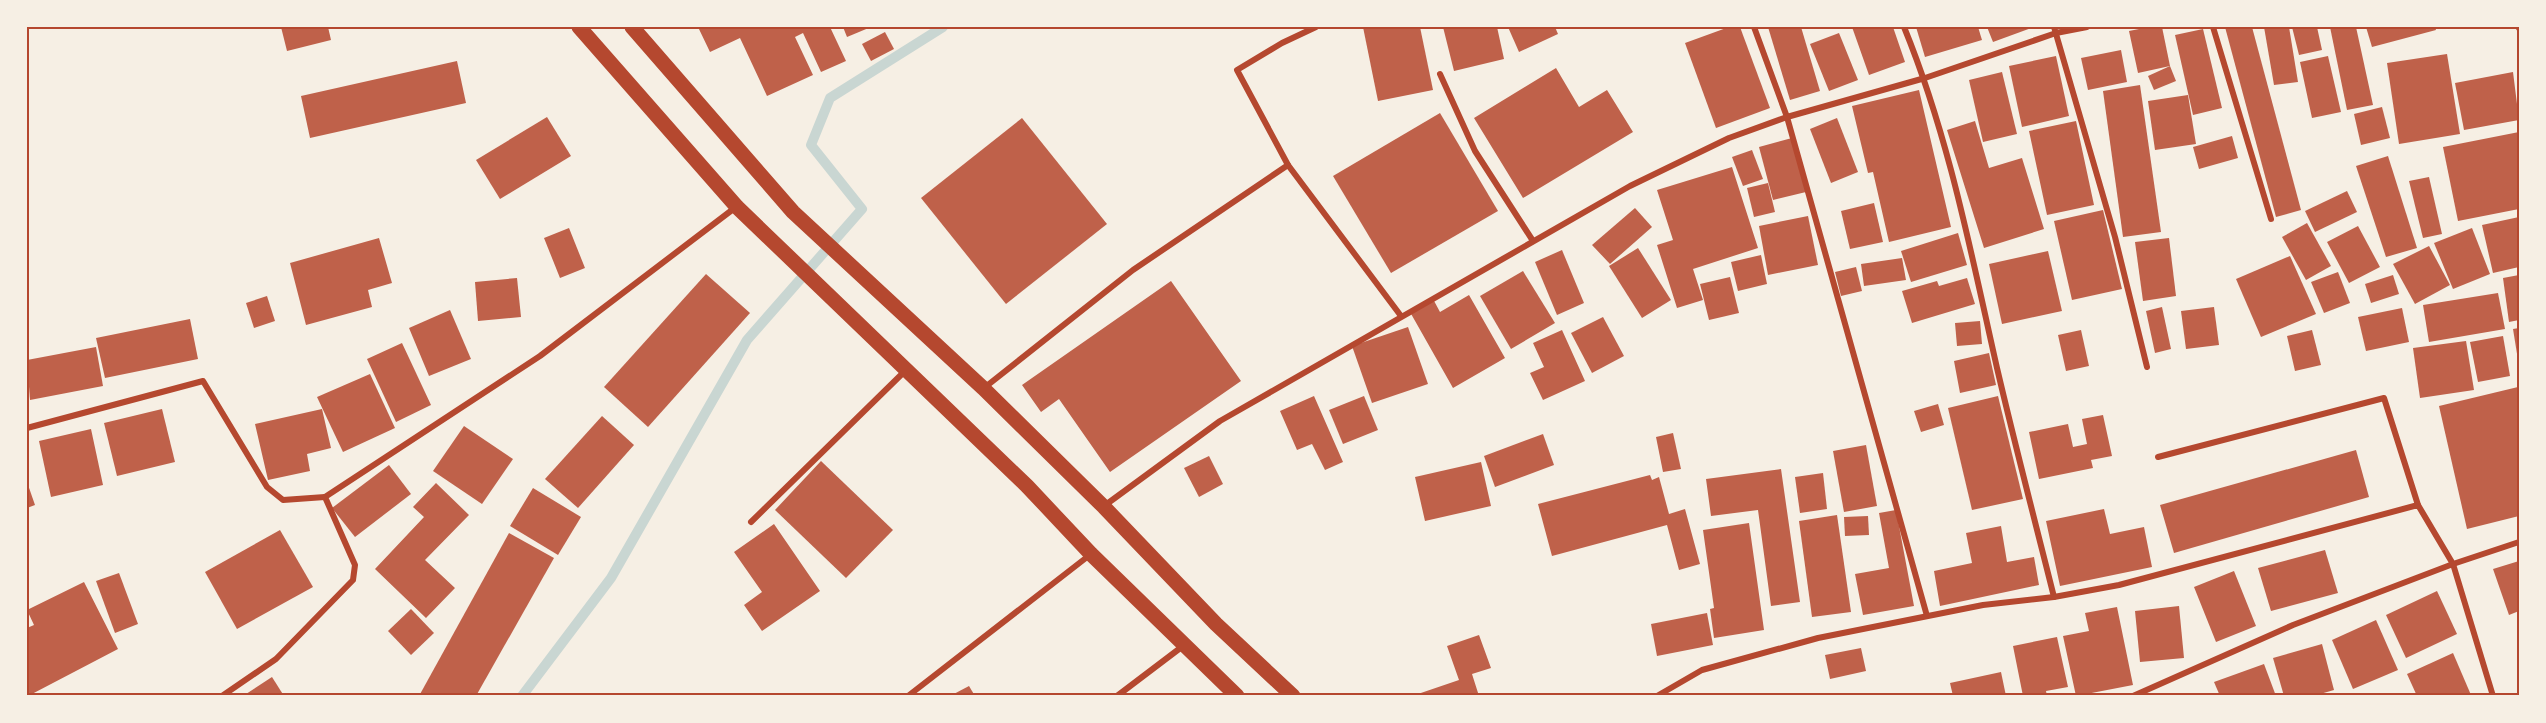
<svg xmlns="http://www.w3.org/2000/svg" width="2546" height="723" font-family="'Playfair Display',serif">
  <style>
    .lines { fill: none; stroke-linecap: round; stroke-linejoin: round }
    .stream { stroke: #c9d6d2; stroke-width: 10 }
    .building { fill: #bf614a }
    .minor { stroke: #b5482f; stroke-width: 6 }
    .primary { stroke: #b5482f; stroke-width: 15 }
    .neatline { fill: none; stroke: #b5482f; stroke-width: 2 }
  </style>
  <rect width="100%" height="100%" fill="#f6efe4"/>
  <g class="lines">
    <polyline class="stream" points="522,696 611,578 747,340 862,209 811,145 830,98 943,27"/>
  </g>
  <g class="building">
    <polygon points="281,27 328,27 331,40 287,51"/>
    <polygon points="698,27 830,27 846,61 821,72 803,33 795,37 813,75 767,96 740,38 710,52"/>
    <polygon points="843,27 871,27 847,37"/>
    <polygon points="1363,27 1420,27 1433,90 1378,101"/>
    <polygon points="1443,27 1497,27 1504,59 1454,71"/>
    <polygon points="1508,27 1555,27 1558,34 1519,52"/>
    <polygon points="1729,27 1740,27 1770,108 1716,128 1685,43"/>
    <polygon points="1768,27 1801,27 1820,91 1790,100"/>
    <polygon points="1852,27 1893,27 1905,62 1869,75"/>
    <polygon points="1916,27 1978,27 1982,40 1925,57"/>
    <polygon points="1987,27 2034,27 1993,42"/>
    <polygon points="2149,27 2162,27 2170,66 2138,73 2129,31"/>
    <polygon points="2225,27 2252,27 2301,210 2276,217"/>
    <polygon points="2264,27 2289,27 2298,82 2274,85"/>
    <polygon points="2292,27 2317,27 2322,50 2299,55"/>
    <polygon points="2330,27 2356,27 2373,105 2347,110"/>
    <polygon points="2366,27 2435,27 2436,30 2372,47"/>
    <polygon points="2203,29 2222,108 2193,115 2175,35"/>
    <polygon points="885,32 894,49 871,61 862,44"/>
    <polygon points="1839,33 1858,80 1829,91 1810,44"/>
    <polygon points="2121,50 2127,82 2088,90 2081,58"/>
    <polygon points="2447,54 2460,134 2399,144 2387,63"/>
    <polygon points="2056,56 2069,116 2022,127 2009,66"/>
    <polygon points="2328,56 2341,112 2312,118 2300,62"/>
    <polygon points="457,61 466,103 310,138 301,96"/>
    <polygon points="2170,66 2176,81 2154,90 2148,76"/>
    <polygon points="1556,68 1579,107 1607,90 1633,132 1523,198 1474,118"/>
    <polygon points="2002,72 2017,134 1983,142 1969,80"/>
    <polygon points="2513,72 2519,120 2464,130 2455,83"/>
    <polygon points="2140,85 2161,232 2123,237 2103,91"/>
    <polygon points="1919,90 1951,227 1889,242 1873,172 1868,173 1852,106"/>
    <polygon points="2188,95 2196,144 2155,150 2148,101"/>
    <polygon points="2382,107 2390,138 2361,145 2354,114"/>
    <polygon points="1440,113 1498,211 1391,273 1333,176"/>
    <polygon points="547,117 571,156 500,199 476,160"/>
    <polygon points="1022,118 1107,224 1006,304 921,198"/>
    <polygon points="1837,118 1858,172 1831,183 1810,129"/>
    <polygon points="1975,121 1989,168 2022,158 2044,229 1984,248 1947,130"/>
    <polygon points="2076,121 2094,205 2047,215 2029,131"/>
    <polygon points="2519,132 2519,209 2458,221 2443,147"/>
    <polygon points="2232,136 2238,158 2199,169 2193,147"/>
    <polygon points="1792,138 1806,192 1773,200 1759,147"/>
    <polygon points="1752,150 1763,179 1743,186 1732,157"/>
    <polygon points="2388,156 2417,248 2386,257 2356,166"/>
    <polygon points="1732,167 1758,248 1693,269 1703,300 1677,308 1657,245 1673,240 1657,190"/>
    <polygon points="2429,177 2442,234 2423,238 2409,181"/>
    <polygon points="1768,183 1775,212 1754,217 1747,188"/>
    <polygon points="2347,191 2357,212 2315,232 2305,211"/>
    <polygon points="1874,203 1883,242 1850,249 1841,211"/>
    <polygon points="1635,208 1652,227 1610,264 1592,245"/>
    <polygon points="2103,210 2122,289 2072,300 2054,221"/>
    <polygon points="1808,216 1818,265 1768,275 1759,226"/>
    <polygon points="2519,217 2519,267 2493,273 2482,225"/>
    <polygon points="2307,223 2331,266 2306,280 2282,237"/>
    <polygon points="2358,226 2380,267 2349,283 2327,242"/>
    <polygon points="569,228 585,268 560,278 544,238"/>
    <polygon points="2472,228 2490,274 2453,289 2434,243"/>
    <polygon points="1958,233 1967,265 1911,282 1901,251"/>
    <polygon points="379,238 392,283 368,290 372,307 306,325 290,263"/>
    <polygon points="2169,238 2176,296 2143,301 2135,242"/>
    <polygon points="2429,246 2450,285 2415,304 2393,264"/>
    <polygon points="1638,248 1671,300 1642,318 1609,266"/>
    <polygon points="1562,250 1584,303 1557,315 1535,262"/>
    <polygon points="2048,251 2062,311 2002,324 1989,264"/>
    <polygon points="1761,255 1767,284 1738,291 1731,262"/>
    <polygon points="2290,256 2316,314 2261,337 2236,279"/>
    <polygon points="1902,258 1906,280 1864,286 1861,264"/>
    <polygon points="1856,267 1862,291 1841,296 1835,272"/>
    <polygon points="1523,271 1555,323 1511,349 1480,296"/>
    <polygon points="2338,272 2350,303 2324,313 2311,282"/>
    <polygon points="706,274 750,313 648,427 604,387"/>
    <polygon points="2393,275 2399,294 2371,303 2365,284"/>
    <polygon points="2519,275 2519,320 2509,322 2503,278"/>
    <polygon points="1730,277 1739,313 1709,320 1700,284"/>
    <polygon points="517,278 521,317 478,321 475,282"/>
    <polygon points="1967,278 1975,304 1912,323 1902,291 1937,281 1939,286"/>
    <polygon points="1171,281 1241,381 1110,472 1059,399 1041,412 1022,385"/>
    <polygon points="2498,293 2505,329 2429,342 2423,305"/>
    <polygon points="1469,295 1505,358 1453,388 1410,312 1433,299 1440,312"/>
    <polygon points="267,296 275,321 254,328 246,303"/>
    <polygon points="2162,307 2171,349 2155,353 2146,311"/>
    <polygon points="2214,307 2219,345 2186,349 2181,311"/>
    <polygon points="2402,308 2409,342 2366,351 2358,317"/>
    <polygon points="450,310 471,359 429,376 409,328"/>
    <polygon points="1603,317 1624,356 1592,373 1571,333"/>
    <polygon points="190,319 198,359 105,378 96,338"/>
    <polygon points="1980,321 1982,344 1957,346 1955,323"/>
    <polygon points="1408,327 1428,384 1372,403 1352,346"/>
    <polygon points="2519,328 2519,360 2518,360 2513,329"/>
    <polygon points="1562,330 1585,381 1543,400 1530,373 1544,367 1533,343"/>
    <polygon points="2081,330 2089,366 2066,371 2058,335"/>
    <polygon points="2312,330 2321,365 2295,371 2287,336"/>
    <polygon points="2503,336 2510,376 2478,382 2470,342"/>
    <polygon points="2466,341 2474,390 2420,398 2413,348"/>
    <polygon points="402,343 431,405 396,422 367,359"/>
    <polygon points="96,347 103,386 30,400 27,360"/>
    <polygon points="1989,353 1996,385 1960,393 1954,361"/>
    <polygon points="370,374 395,428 343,452 317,397"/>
    <polygon points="2518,387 2519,516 2467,529 2439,406"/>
    <polygon points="1314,396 1343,462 1325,470 1312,444 1297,450 1280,411"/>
    <polygon points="1364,396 1378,430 1343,444 1329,410"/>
    <polygon points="1998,396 2023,499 1972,510 1948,408"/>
    <polygon points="1938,404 1944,425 1921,432 1914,411"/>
    <polygon points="162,409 175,462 117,476 104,423"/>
    <polygon points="322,409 331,448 307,454 310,471 268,480 255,424"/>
    <polygon points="2103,415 2112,456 2091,460 2093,468 2039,479 2029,432 2068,424 2073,447 2087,444 2082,419"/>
    <polygon points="602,416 634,445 578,508 545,479"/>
    <polygon points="464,426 513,459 482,504 433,471"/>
    <polygon points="91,429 103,485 51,497 39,441"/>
    <polygon points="1673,433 1681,469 1663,472 1656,437"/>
    <polygon points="1543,434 1554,465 1495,487 1484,456"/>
    <polygon points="1866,445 1877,506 1844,512 1833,451"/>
    <polygon points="2356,450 2369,497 2174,553 2160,505"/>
    <polygon points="1209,456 1223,484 1199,497 1184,468"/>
    <polygon points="821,461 893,530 846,578 775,510"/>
    <polygon points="1481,462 1491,506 1425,521 1415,477"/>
    <polygon points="389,465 411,494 355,537 332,508"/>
    <polygon points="1781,469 1800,602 1771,606 1758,510 1711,516 1706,479"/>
    <polygon points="1823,473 1827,509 1800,513 1795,477"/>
    <polygon points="1650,475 1652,480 1659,477 1669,514 1685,509 1700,564 1679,570 1667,525 1552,556 1538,504"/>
    <polygon points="27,482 35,505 27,508"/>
    <polygon points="436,483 469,515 425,560 455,588 426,618 375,569 424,517 413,507"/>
    <polygon points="533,488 581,517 558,555 510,526"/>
    <polygon points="2104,509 2110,534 2144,527 2152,567 2060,586 2046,521"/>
    <polygon points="1896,510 1914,606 1863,615 1855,574 1889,568 1879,513"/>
    <polygon points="1837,515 1851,612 1812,617 1799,521"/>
    <polygon points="1868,516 1869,535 1845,536 1844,517"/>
    <polygon points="1749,523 1764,630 1714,638 1710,609 1714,608 1703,530"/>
    <polygon points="774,524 820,591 762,631 744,605 762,592 734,552"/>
    <polygon points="2001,526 2007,562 2034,557 2039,585 1940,606 1934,571 1972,563 1966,533"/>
    <polygon points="280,530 313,587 237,629 205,572"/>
    <polygon points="509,533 554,558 476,696 419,696"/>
    <polygon points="2325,550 2338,593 2271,611 2258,568"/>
    <polygon points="2519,561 2519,611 2509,615 2493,569"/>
    <polygon points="2234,571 2256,626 2216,642 2194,587"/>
    <polygon points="119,573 138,624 115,633 96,581"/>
    <polygon points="84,582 118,649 30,695 27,688 27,628 34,625 27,610"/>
    <polygon points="2437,591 2457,634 2406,658 2386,615"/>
    <polygon points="2179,606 2184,658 2140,662 2135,611"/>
    <polygon points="2117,607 2133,685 2076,696 2063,636 2089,631 2085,613"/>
    <polygon points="411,609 434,633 411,655 388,631"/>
    <polygon points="1707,613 1713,645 1657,656 1651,624"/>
    <polygon points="2376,620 2398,670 2353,689 2332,640"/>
    <polygon points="1479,635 1491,668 1472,674 1479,696 1412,696 1459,680 1447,646"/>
    <polygon points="2057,637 2068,687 2046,691 2047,696 2023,696 2013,646"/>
    <polygon points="2322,644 2334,690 2313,696 2284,696 2273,658"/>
    <polygon points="1861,648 1866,671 1830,679 1825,655"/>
    <polygon points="2453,653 2471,695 2417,696 2407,674"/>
    <polygon points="2264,664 2276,696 2220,696 2214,682"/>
    <polygon points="2001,672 2006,696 1953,696 1950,683"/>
    <polygon points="272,677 284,696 243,696"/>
    <polygon points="969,686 975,696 950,696"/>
  </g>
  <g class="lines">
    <g class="minor">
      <polyline points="1754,27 1787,117 1927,616"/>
      <path d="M1904,27c45,110 67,226 93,341 18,77 38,153 57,229"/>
      <polyline points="2054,27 2115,237 2147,367"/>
      <polyline points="2213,27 2271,219"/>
      <polyline points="2519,27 2519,28"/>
      <polyline points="1440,74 1475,151 1533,241"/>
      <polyline points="1288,165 1401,316"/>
      <polyline points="984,388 1133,270 1288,165 1237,70 1282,43 1316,27"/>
      <polyline points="27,428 203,381 267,487 283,500 325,497"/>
      <polyline points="2158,457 2384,398 2418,505"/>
      <polyline points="1104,506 1220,421 1630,186 1729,138 1787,117 1925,78 2056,33 2087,27"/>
      <polyline points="751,522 905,371"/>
      <polyline points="222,696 276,659 353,580 355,565 325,497 540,356 736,207"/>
      <polyline points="908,696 1091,554"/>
      <polyline points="1117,696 1183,646"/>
      <polyline points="1657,696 1702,670 1818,638 1983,605 2054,597 2119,585 2418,505 2453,564 2519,542"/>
      <polyline points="2133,696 2293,625 2453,564 2493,696"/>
    </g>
    <g class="primary">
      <polyline points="579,27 737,207 1027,486 1091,554 1237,696"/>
      <polyline points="632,27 793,212 983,388 1104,507 1216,624 1293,696"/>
    </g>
  </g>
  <rect width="2546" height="723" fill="none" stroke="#f6efe4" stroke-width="57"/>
  <rect x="28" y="28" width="2490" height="666" class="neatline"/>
</svg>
